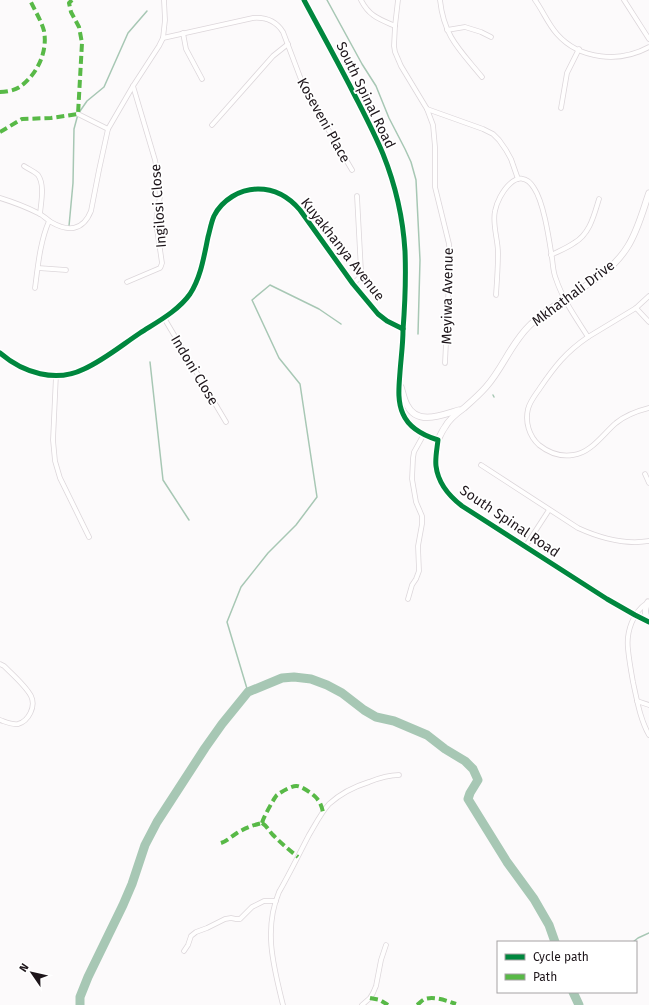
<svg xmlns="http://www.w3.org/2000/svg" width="649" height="1005" font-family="'Fira Sans',sans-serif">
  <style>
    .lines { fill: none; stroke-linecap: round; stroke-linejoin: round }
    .stream { stroke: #a7c7b4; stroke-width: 1.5 }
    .river { stroke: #a7c7b4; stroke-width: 9 }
    .street-casing { stroke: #dcd6da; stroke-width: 5.5 }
    .secondary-casing { stroke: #dcd6da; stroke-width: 7 }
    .street { stroke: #fffefe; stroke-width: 4 }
    .secondary { stroke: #fffefe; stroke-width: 5.5 }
    .quiet { stroke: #58b947; stroke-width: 4; stroke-dasharray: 8 4; stroke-linecap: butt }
    .cycleway-casing { stroke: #fff; stroke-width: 8 }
    .cycleway { stroke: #00873e; stroke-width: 5 }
    .labels { text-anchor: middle; stroke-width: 3.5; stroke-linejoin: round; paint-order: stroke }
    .street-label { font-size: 14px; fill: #1e161b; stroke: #fff }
  </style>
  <rect width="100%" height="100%" fill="#fcfafb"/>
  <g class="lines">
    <g class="stream">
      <polyline points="327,0 362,64 376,86 389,118 405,149 411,162 416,180 420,260 418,334"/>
      <polyline points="69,226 73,183 74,129 78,114 87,101 104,87 128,33 147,11"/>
      <polyline points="150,362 163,480 189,520"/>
      <polyline points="493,395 494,397"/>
      <polyline points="248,692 227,622 241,587 268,553 296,525 317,497 300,384 279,358 252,300 270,285 319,309 341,324"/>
      <polyline points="633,942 638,938 649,933"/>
    </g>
    <g class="river">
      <polyline points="573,992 579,1005"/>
      <polyline points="80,1005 80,997 88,977 123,905 132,884 145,845 157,822 205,748 222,724 248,692 282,678 294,677 311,679 327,685 342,693 364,710 376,717 394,721 427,735 445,749 465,761 473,769 478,780 470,793 468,799 507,862 534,899 549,925 555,942"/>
    </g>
    <g class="street-casing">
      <g id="street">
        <path d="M361,0c8,16 18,19 34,26"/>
        <polyline points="398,0 395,26 394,46 395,52 401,66 427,109 433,125 435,147 435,187 449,244 450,259 445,363"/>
        <path d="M440,0c4,37 20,50 42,77"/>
        <path d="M535,0c8,11 13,24 22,34 23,26 63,29 92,13"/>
        <polyline points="624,0 649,39"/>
        <polyline points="447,30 465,27 481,32 491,37"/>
        <polyline points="183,33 186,49 202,79"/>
        <path d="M163,38l90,-20c13,-1 23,3 30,14l22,58 47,80"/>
        <polyline points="561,108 567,73 579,49"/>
        <polyline points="427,109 483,129 493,134 499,140 506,150 511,159 518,179"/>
        <polyline points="78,114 108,129"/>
        <polyline points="212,125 273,56 288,44"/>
        <path d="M24,166c4,3 10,5 14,9 7,10 3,27 2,39"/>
        <path d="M0,198c13,4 26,9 38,15 5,2 8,6 13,9 17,10 32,9 40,-11l8,-41 9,-41 25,-43 26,-40 4,-8 2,-18 -1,-20"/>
        <path d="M551,255c8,-4 16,-7 23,-12 16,-9 20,-28 25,-44"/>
        <polyline points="38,268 66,270"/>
        <polyline points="127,282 160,268 161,266 162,263 156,222 160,196 158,176 155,160 133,86"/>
        <polyline points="353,284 359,278 361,271 357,196"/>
        <path d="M35,288c3,-23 5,-46 14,-67"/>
        <path d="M496,295c1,-14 2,-28 2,-42 0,-14 -6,-29 -3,-42 3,-17 24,-48 39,-23 10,15 15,51 18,70 1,7 1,14 4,21 7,21 20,39 32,58l48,-29 13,-12"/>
        <polyline points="636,308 649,322"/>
        <polyline points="164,318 226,422"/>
        <path d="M588,337c-22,15 -33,29 -48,51 -4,6 -10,13 -12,21 -3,13 1,27 11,36 10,8 21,12 34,10 18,-2 30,-21 43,-32 10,-8 21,-12 33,-15"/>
        <path d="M0,353c23,20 56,30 84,16 20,-9 38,-24 56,-36 17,-11 38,-22 50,-39 11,-17 14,-38 18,-57 2,-7 3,-14 6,-21 8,-16 26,-27 44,-27 18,0 31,8 42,21l53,74 25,30 9,7 16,8"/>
        <polyline points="56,375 53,440 55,461 60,478 89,537"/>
        <path d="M481,465l97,63c22,10 47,17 71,13"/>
        <polyline points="645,474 649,483"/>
        <polyline points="525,547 549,510"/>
        <polyline points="408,599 412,585 416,579 419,571 418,546 422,524 422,516 416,502 412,479 413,458 414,452 424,434"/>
        <path d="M647,603c-14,9 -21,29 -19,46 1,11 3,22 5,33 4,18 7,37 16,53"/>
        <path d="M0,664l4,2c8,8 22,20 27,30 5,10 -2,25 -13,28 -6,1 -12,-2 -18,-4"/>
        <polyline points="637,701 649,705"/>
        <polyline points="184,951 188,945 191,936 196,932 207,928 225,919 231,918 236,919 240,919 252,907 264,901 276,901"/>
        <path d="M283,1005c-9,-37 -20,-75 -4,-113 11,-19 20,-38 30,-57 6,-10 12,-22 20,-31 11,-10 27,-18 40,-22 10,-4 20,-7 30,-7"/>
        <polyline points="362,1005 370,998 373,993 376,986 381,960 386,945"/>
      </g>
    </g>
    <g class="secondary-casing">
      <g id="secondary">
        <path d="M304,0c15,28 31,57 46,86 11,22 23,44 33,68 12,30 20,64 22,97 1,26 0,53 -2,79 0,14 -2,28 -3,42 -1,14 -3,29 3,42 6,14 22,22 35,26 -1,9 -3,18 -2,26 2,17 13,30 26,40l145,93 28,16 14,7"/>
        <path d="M401,387c2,6 3,13 6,18 10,21 35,10 52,5"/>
        <path d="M438,440c2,-4 4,-9 7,-13 4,-8 12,-14 19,-19 8,-7 15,-13 22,-21 17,-19 25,-44 44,-62 30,-30 75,-41 98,-79 10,-16 15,-36 21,-53"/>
        <path d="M648,602c-4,8 -3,12 1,20"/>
      </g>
    </g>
    <use href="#street" class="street"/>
    <use href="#secondary" class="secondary"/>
    <g class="quiet">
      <path d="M0,92c7,0 16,-2 21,-6 16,-12 27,-34 23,-55 -2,-9 -10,-22 -14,-31"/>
      <polyline points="0,132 22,119 51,118 78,114 82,43 79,27 71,12 69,3 72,0"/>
      <path d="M262,823l1,-3c2,-5 11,-22 14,-25 4,-3 16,-10 20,-9 5,0 19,10 21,14 3,4 4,8 5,12"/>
      <path d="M262,823c5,3 7,8 11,12 8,8 16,15 25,22"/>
      <path d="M221,843c6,-2 11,-7 16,-10 8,-5 16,-8 25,-10"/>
      <polyline points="370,998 380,1000 388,1005"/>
      <path d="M417,1005c3,-2 5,-5 8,-6 10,-3 22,2 31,5"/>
    </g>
    <g class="cycleway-casing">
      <g id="cycleway">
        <path d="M304,0c15,28 31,57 46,86 11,22 23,44 33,68 12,30 20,64 22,97 1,26 0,53 -2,79 0,14 -2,28 -3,42 -1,14 -3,29 3,42 6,14 22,22 35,26 -1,9 -3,18 -2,26 2,17 13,30 26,40l145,93 28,16 14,7"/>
        <path d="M0,353c23,20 56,30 84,16 20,-9 38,-24 56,-36 17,-11 38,-22 50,-39 11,-17 14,-38 18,-57 2,-7 3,-14 6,-21 8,-16 26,-27 44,-27 18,0 31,8 42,21l53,74 25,30 9,7 16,8"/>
      </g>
    </g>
    <use href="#cycleway" class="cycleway"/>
  </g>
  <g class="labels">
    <g class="street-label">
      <text transform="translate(366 95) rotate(64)" y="5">South Spinal Road</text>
      <text transform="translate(324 120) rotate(61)" y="5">Koseveni Place</text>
      <text transform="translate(158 206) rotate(-94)" y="5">Ingilosi Close</text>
      <text transform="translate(343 249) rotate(52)" y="5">Kuyakhanya Avenue</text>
      <text transform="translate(573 293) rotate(-37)" y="5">Mkhathali Drive</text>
      <text transform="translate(447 296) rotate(-89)" y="5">Meyiwa Avenue</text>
      <text transform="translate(195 370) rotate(59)" y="5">Indoni Close</text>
      <text transform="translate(510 521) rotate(34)" y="5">South Spinal Road</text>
    </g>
  </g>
  <rect x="497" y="941" width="140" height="52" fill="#ffffff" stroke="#a5a2a4"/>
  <rect x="505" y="954" width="20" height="6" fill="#00873e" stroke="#a5a2a4"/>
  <text x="533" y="961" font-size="12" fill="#1e161b">Cycle path</text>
  <rect x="505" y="974" width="20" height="6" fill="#58b947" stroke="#a5a2a4"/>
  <text x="533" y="981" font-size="12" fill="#1e161b">Path</text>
  <g transform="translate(32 973) rotate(304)" stroke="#ffffff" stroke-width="3" paint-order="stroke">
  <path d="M0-3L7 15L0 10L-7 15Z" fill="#1e161b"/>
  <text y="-6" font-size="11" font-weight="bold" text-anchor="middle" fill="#1e161b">N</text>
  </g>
</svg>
